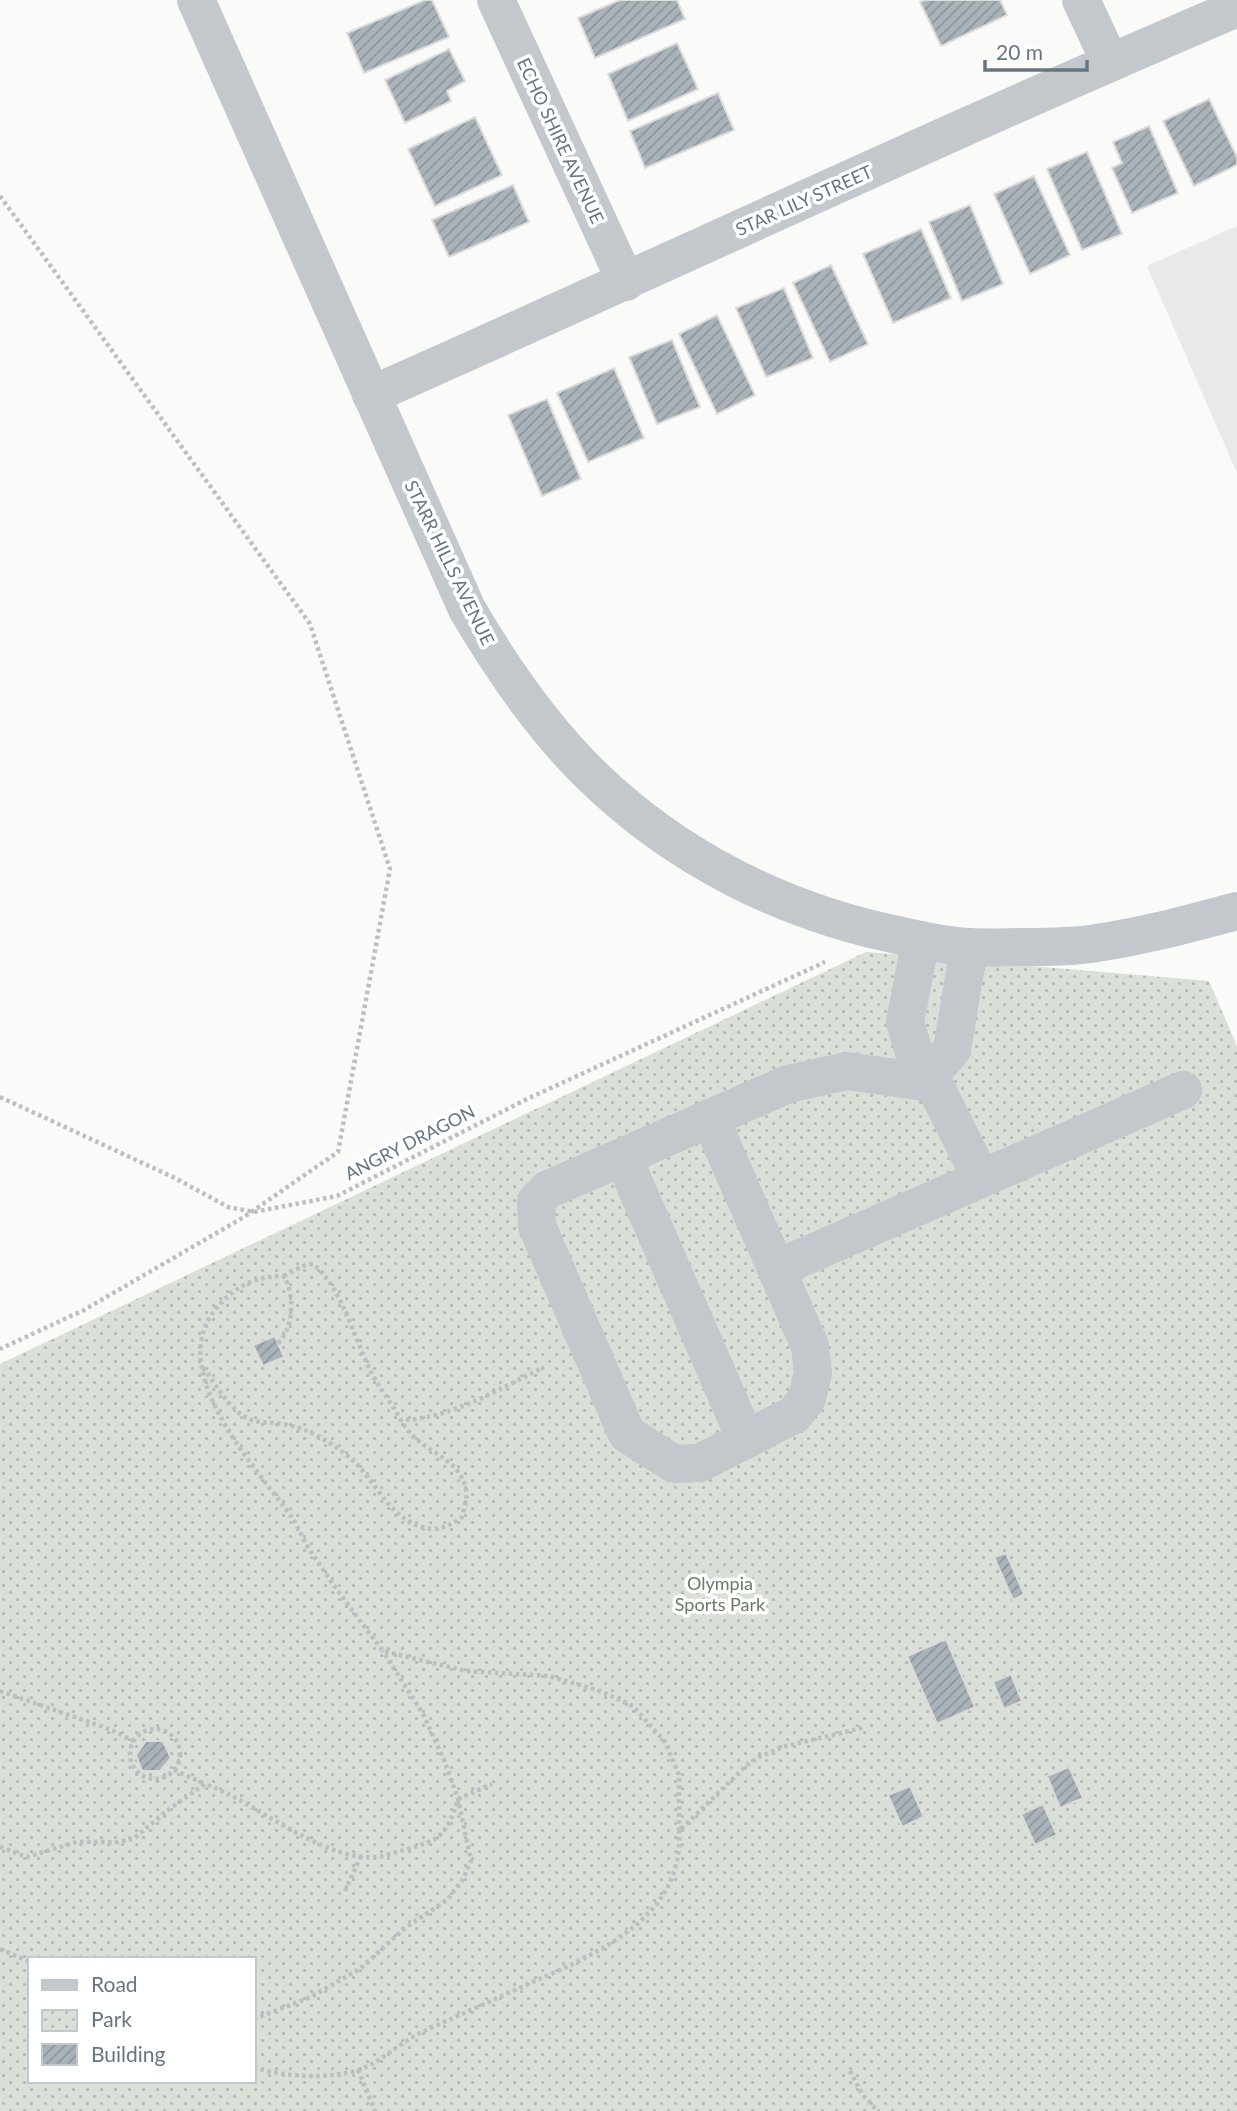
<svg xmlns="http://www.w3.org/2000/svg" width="1237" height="2111" font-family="Lato,sans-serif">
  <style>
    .built { fill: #e8e9e9 }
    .park { fill: url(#park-dots); fill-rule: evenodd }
    .building { fill: url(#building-hatch); stroke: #dcdcda; stroke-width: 2 }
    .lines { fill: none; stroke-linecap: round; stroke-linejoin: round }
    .path { stroke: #bbbfc2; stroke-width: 4.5; stroke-dasharray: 3.5 3.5; stroke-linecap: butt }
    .minor { stroke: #c3c8cc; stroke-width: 38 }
    .labels { text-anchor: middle; stroke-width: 7; stroke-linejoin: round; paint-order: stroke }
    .street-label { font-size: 18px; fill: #657683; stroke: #fff }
    .park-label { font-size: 18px; fill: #687a64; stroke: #fff }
  </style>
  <defs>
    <pattern id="park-dots" width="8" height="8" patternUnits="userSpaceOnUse" patternTransform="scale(1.75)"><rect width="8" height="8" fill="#dadfd7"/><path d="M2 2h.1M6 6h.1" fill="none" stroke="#b4b9b4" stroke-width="1.8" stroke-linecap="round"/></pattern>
    <pattern id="building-hatch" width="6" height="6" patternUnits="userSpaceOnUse" patternTransform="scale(1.75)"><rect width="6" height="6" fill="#aab3b9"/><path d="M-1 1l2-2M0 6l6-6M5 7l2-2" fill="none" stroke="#8e969c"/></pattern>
  </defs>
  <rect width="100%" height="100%" fill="#fafaf8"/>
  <polygon class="built" points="1237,226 1237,473 1147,266"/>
  <path class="park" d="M866,952l343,29 28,65v1065h-1237v-747zM30,1959h224v122h-224z"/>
  <g class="building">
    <polygon points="425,0 432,0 449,37 364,73 347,33"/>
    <polygon points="620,0 677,0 685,19 595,58 578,18"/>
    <polygon points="925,0 1000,0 1007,15 941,46 920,2"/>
    <polygon points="677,43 698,89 628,121 608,74"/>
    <polygon points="449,49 465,81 447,91 451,101 405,123 385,80"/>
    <polygon points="718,93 734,130 645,168 630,131"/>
    <polygon points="1209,99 1237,157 1237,165 1194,186 1163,121"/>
    <polygon points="475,117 502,175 435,206 408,149"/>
    <polygon points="1149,126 1178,193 1132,213 1112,168 1122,163 1113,142"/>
    <polygon points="1087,152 1122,234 1082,250 1047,169"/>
    <polygon points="1034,176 1070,255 1030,274 994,194"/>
    <polygon points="513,185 529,222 449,257 432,220"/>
    <polygon points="970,205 1003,284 962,301 929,222"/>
    <polygon points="921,229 951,298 893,323 863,254"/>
    <polygon points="831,265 868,344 830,362 793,283"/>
    <polygon points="784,288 813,358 766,377 736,308"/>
    <polygon points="717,315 755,395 717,414 679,334"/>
    <polygon points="672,340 700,407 657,424 629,357"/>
    <polygon points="614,368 644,438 588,462 557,393"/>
    <polygon points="547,399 581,479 542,496 508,415"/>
    <polygon points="275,1336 284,1357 263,1366 253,1345"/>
    <polygon points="1006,1553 1024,1594 1013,1600 994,1557"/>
    <polygon points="946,1639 975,1707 937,1724 907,1656"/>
    <polygon points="1011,1674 1022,1701 1004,1709 993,1682"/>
    <polygon points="146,1741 163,1741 171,1758 160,1771 142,1771 136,1755"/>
    <polygon points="1069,1767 1083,1798 1060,1808 1047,1776"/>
    <polygon points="910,1786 924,1817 902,1827 888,1795"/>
    <polygon points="1043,1804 1057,1835 1035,1845 1021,1814"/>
  </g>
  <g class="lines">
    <g class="path">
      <polyline points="0,196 310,624 390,869 338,1152 244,1217 84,1310 0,1349"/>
      <polyline points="0,1097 175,1178 228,1207 254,1212 337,1196 527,1099 825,962"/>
      <path d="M284,1276l19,-10 10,-2c29,23 42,77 59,110 9,16 20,30 29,46 47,0 102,-33 143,-53"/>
      <path d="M278,1343c16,-15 17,-48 6,-67 -25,0 -45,8 -62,26 -65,64 34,164 71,217 6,9 9,19 15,28 23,36 49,70 75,104l83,20 83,5 51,15 33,15 32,36 14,33v56l68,-66 14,-9 21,-9 80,-19"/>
      <path d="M203,1368c13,16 24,38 42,49 12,7 24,5 37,7 25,3 48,18 67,33 26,21 38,60 73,70 15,5 28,-1 40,-10 2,-8 6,-20 4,-28 -6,-29 -37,-36 -55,-55 -4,-4 -7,-9 -10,-14"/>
      <polyline points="0,1691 109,1729 134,1741"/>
      <circle cx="155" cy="1754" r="25"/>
      <polyline points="174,1770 205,1784"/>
      <path d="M0,1847l27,10 50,-15h41l15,-3 39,-32 33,-23c52,18 117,78 172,73 9,-1 18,-5 27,-7 37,-10 42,-14 54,-51l34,-15"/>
      <polyline points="345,1891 361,1856"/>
      <polyline points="0,1949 30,1962"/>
      <polyline points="254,2019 311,1997 361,1968 405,1928 447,1900 463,1879 471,1861 458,1799 444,1760 423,1714 383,1651"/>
      <path d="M254,2067c31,11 88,14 118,-3 17,-10 32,-23 50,-32 38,-17 75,-34 113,-51 65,-29 149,-64 144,-150"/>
      <polyline points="358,2070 375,2111"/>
      <polyline points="850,2071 862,2094 878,2111"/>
    </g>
    <g class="minor">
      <path d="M196,0l271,609c35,60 74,117 124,166 85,83 194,138 311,161 22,5 46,10 68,11 18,1 36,0 53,0 25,0 50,0 74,-4 48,-7 94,-20 140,-32"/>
      <polyline points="496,0 626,282"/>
      <polyline points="1081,0 1110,62"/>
      <path d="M371,395c289,-128 575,-263 866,-387"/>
      <polyline points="921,940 905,1022 923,1082"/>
      <polyline points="923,1082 952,1050 969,947"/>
      <polyline points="710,1118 810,1346 813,1373 807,1398 795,1414 700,1463 674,1464 627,1434 537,1226 536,1201 547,1190 788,1084 847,1071 923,1082 935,1086 981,1178"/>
      <polyline points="623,1157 746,1440"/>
      <polyline points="776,1269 1183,1090"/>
    </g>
  </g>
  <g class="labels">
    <g class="street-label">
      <text transform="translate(560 141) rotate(65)" y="6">ECHO SHIRE AVENUE</text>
      <text transform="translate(804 201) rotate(-24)" y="6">STAR LILY STREET</text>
      <text transform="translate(449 563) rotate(64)" y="6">STARR HILLS AVENUE</text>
      <text transform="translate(410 1143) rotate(-27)" y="6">ANGRY DRAGON</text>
    </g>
    <g class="park-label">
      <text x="720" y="1590">Olympia<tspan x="720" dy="21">Sports Park</tspan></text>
    </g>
  </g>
  <rect x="28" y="1957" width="228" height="126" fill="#ffffff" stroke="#c1c8cd" stroke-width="2"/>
  <rect x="42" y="1980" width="35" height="10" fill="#c3c8cc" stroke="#c1c8cd" stroke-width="2"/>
  <text x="91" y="1992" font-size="21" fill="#657683">Road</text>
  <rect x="42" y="2010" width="35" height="21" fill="url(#park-dots)" stroke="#c1c8cd" stroke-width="2"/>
  <text x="91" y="2027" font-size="21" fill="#657683">Park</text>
  <rect x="42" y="2044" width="35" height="21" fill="url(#building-hatch)" stroke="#c1c8cd" stroke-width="2"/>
  <text x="91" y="2062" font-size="21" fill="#657683">Building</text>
  <path d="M985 60v10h102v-10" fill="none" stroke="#657683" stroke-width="3.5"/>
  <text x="996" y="60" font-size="21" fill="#657683" stroke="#ffffff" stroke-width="5" paint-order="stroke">20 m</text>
</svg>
